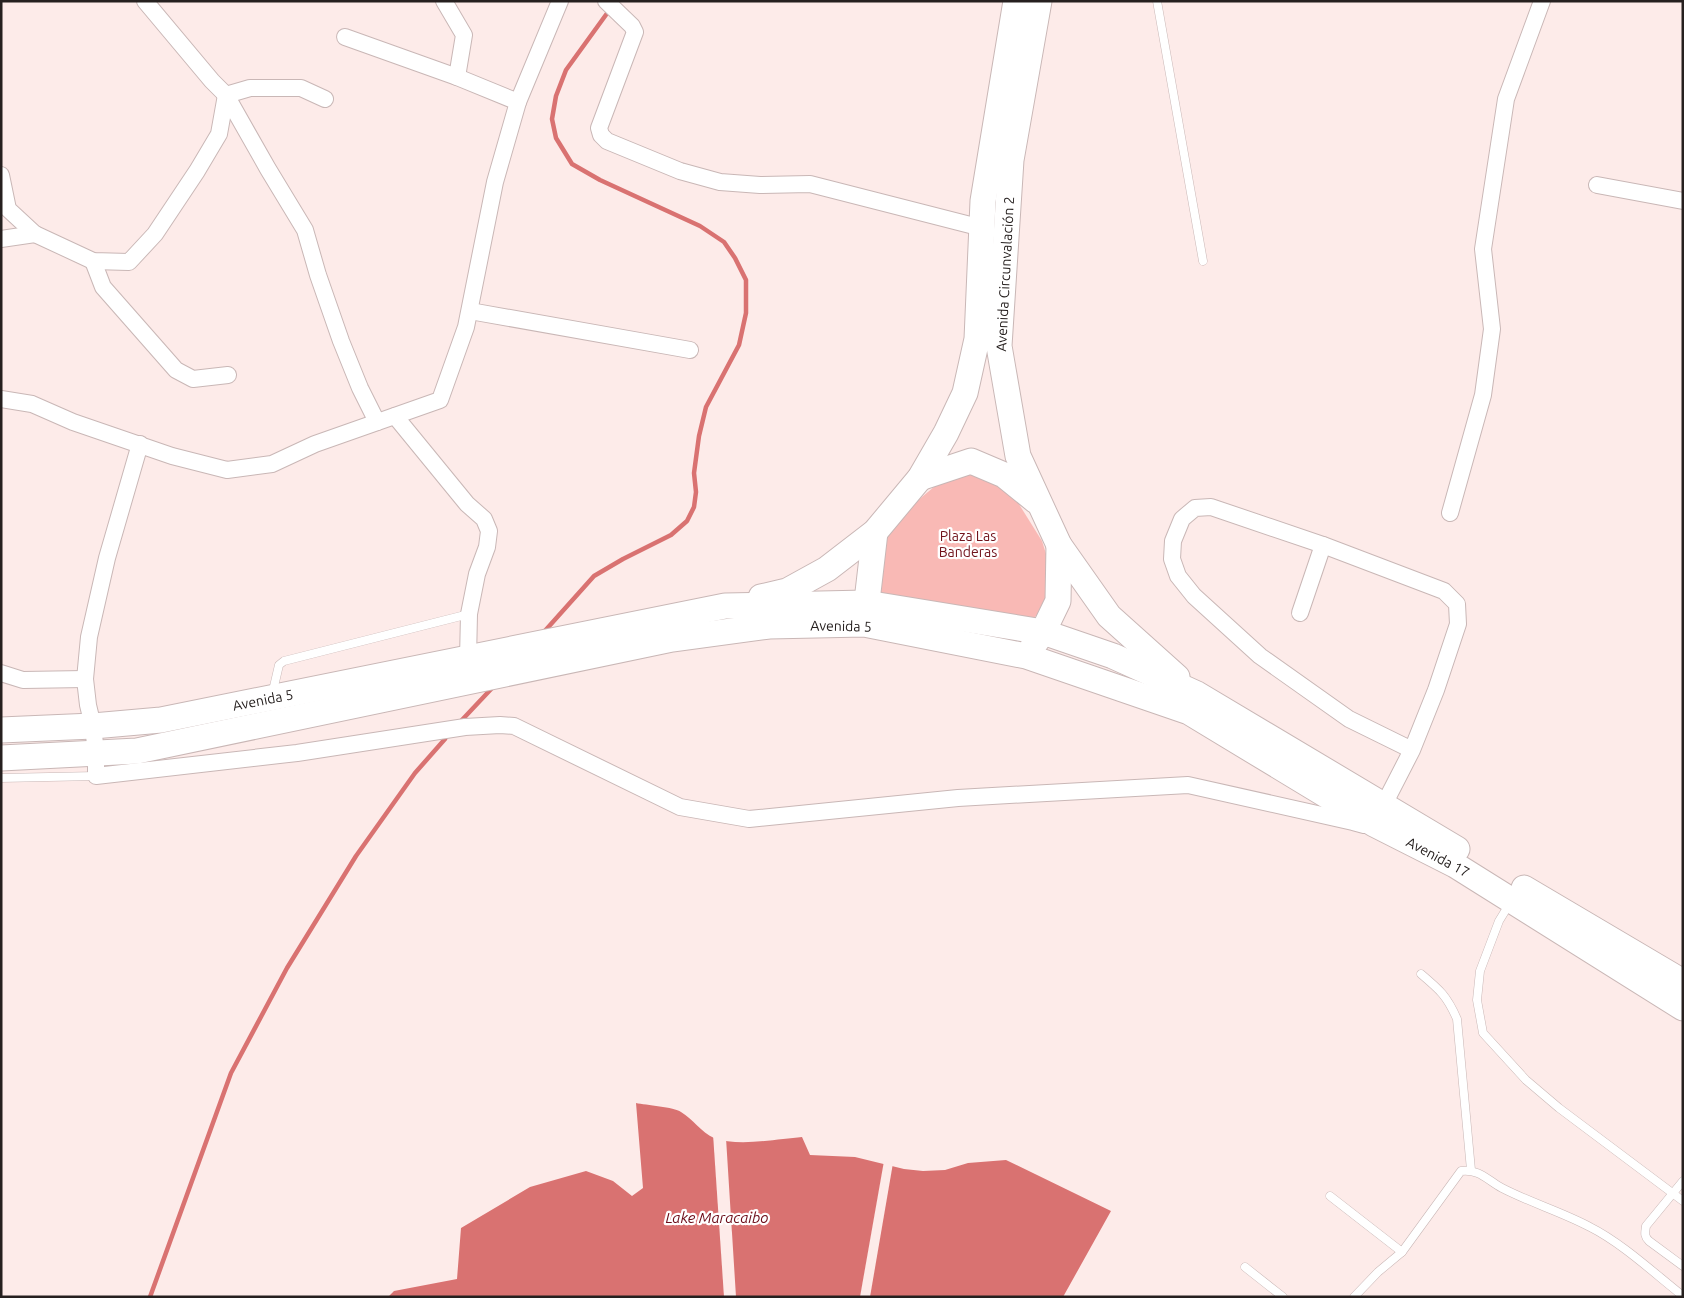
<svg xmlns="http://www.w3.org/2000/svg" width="1684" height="1298" font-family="Ubuntu,sans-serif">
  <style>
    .green { fill: #f9b9b5 }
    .water { fill: #d97271 }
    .pier { fill: #fdebe9 }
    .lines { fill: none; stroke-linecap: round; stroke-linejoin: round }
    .stream { stroke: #d97271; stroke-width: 4.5 }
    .lane-casing { stroke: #c9b7b6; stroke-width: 9 }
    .street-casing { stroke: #c9b7b6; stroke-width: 18 }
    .primary-casing { stroke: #c9b7b6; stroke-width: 27 }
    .lane { stroke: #fff; stroke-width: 8 }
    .street { stroke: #fff; stroke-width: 16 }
    .primary { stroke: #fff; stroke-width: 25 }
    .labels { text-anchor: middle; stroke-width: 4.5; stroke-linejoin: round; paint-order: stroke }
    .street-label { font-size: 14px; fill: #26201f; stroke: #fff }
    .park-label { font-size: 14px; fill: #71131c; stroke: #fff }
    .water-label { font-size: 15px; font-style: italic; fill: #6c0c18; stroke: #fff }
  </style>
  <rect width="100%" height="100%" fill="#fdebe9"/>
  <polygon class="green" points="978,473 1007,485 1042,541 1052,573 1049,602 1032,620 875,595 886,537 916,502 941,481"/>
  <path class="water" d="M636,1103c10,2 38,4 45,9 12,7 20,20 33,26 24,9 63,1 88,-1l8,18 45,2 49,12 19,2 22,-1 23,-7 38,-3 105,51 -48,86h-675l6,-6 63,-12 4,-51 69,-41 56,-16 27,10 19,15 11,-8z"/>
  <g class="pier">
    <polygon points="713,1134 726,1138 736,1297 724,1297"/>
    <polygon points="884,1161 893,1163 870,1297 860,1297"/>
  </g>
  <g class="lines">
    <g class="stream">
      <polyline points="543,633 594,576 623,559 671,535 687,521 694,507 696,492 694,473 699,436 706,407 739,345 746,313 746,280 735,258 724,242 700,226 600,180 572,164 556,138 552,119 556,96 566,70 608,12"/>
      <polyline points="461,721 493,687"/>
      <polyline points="150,1297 231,1073 287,968 356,856 415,773 445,739"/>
    </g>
    <g class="lane-casing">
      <g id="lane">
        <polyline points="1157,1 1203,261"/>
        <polyline points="272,695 279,665 284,661 469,614"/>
        <polyline points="1,778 96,776"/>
        <polyline points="1510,903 1499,921 1480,971 1477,1000 1483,1033 1526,1080 1559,1108 1683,1201"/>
        <path d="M1421,974c19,16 26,22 36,45l14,151"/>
        <path d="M1683,1181l-37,45c-1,7 -2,10 3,15l34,25"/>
        <polyline points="1330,1196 1402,1252"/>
        <polyline points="1245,1267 1283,1297"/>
        <path d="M1354,1297l24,-25 24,-20 59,-81c19,-2 26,9 41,17 29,15 60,24 88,39 32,16 65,47 93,69"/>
      </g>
    </g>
    <g class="street-casing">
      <g id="street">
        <polyline points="145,1 212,81 226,95 268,169 305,230 318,275 341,341 360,388 377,422"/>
        <polyline points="444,1 464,35 457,77 518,102"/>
        <polyline points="606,1 632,26 635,32 599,128 601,135 607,141 680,171 720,182 760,185 810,184 982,228"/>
        <polyline points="345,37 457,77"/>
        <polyline points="1,175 8,209 35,234 93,261 129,262 155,234 197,171 219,134 226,95 250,88 301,88 325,99"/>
        <polyline points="1597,185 1683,201"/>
        <polyline points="1,239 35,234"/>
        <polyline points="93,261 103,287 176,370 193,379 228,375"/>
        <polyline points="470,311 690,350"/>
        <polyline points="1,399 32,404 73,422 172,456 227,470 272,464 315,444 440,400 466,327 495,182 518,102 560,1"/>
        <polyline points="395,416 467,504 484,519 489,531 487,547 477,574 469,614 468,659"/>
        <polyline points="140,444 107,558 89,637 85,679 88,705 93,726 96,753 96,776 297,753 465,727 500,725 514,726 680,807 749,819 958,798 1188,785 1353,822 1364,825 1374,824 1412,750 1436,690 1458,624 1457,604 1444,591 1323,545 1211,507 1195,508 1182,519 1173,541 1172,559 1178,576 1194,596 1260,656 1349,719 1412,750"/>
        <polyline points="1450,513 1483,395 1492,329 1483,249 1506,99 1542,1"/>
        <polyline points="1300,613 1323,545"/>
        <polyline points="1,673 23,680 85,679"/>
      </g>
    </g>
    <g class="primary-casing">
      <g id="primary">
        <polyline points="1039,1 1011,160 999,346 1018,456 1059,545 1109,616 1177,677"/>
        <polyline points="920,478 971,461 1004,475 1036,501"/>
        <polyline points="761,597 787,591 827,569 875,532 920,478 946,433 965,393 977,339 983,201 1016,1"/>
        <polyline points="865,618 875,532"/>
        <polyline points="1033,646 1043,632 1058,601 1059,545"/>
        <polyline points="1,730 93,726 161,720 725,606 866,603 1043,632 1113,656 1197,694 1457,849"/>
        <polyline points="1,758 137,751 672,639 769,626 864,624 1026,656 1189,712 1374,824 1455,865 1683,1008"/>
        <polyline points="1524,888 1683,982"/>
      </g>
    </g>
    <use href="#lane" class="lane"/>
    <use href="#street" class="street"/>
    <use href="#primary" class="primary"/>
  </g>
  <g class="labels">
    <g class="street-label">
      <text transform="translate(1005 274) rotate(-87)" y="5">Avenida Circunvalación 2</text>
      <text transform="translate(841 626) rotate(1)" y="5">Avenida 5</text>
      <text transform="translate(263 700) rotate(-11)" y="5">Avenida 5</text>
      <text transform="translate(1438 857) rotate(28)" y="5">Avenida 17</text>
    </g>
    <g class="park-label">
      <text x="968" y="541">Plaza Las<tspan x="968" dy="16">Banderas</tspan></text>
    </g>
    <g class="water-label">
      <text x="717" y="1223">Lake Maracaibo</text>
    </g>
  </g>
  <rect width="1684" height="1298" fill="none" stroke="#26201f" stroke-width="5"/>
</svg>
